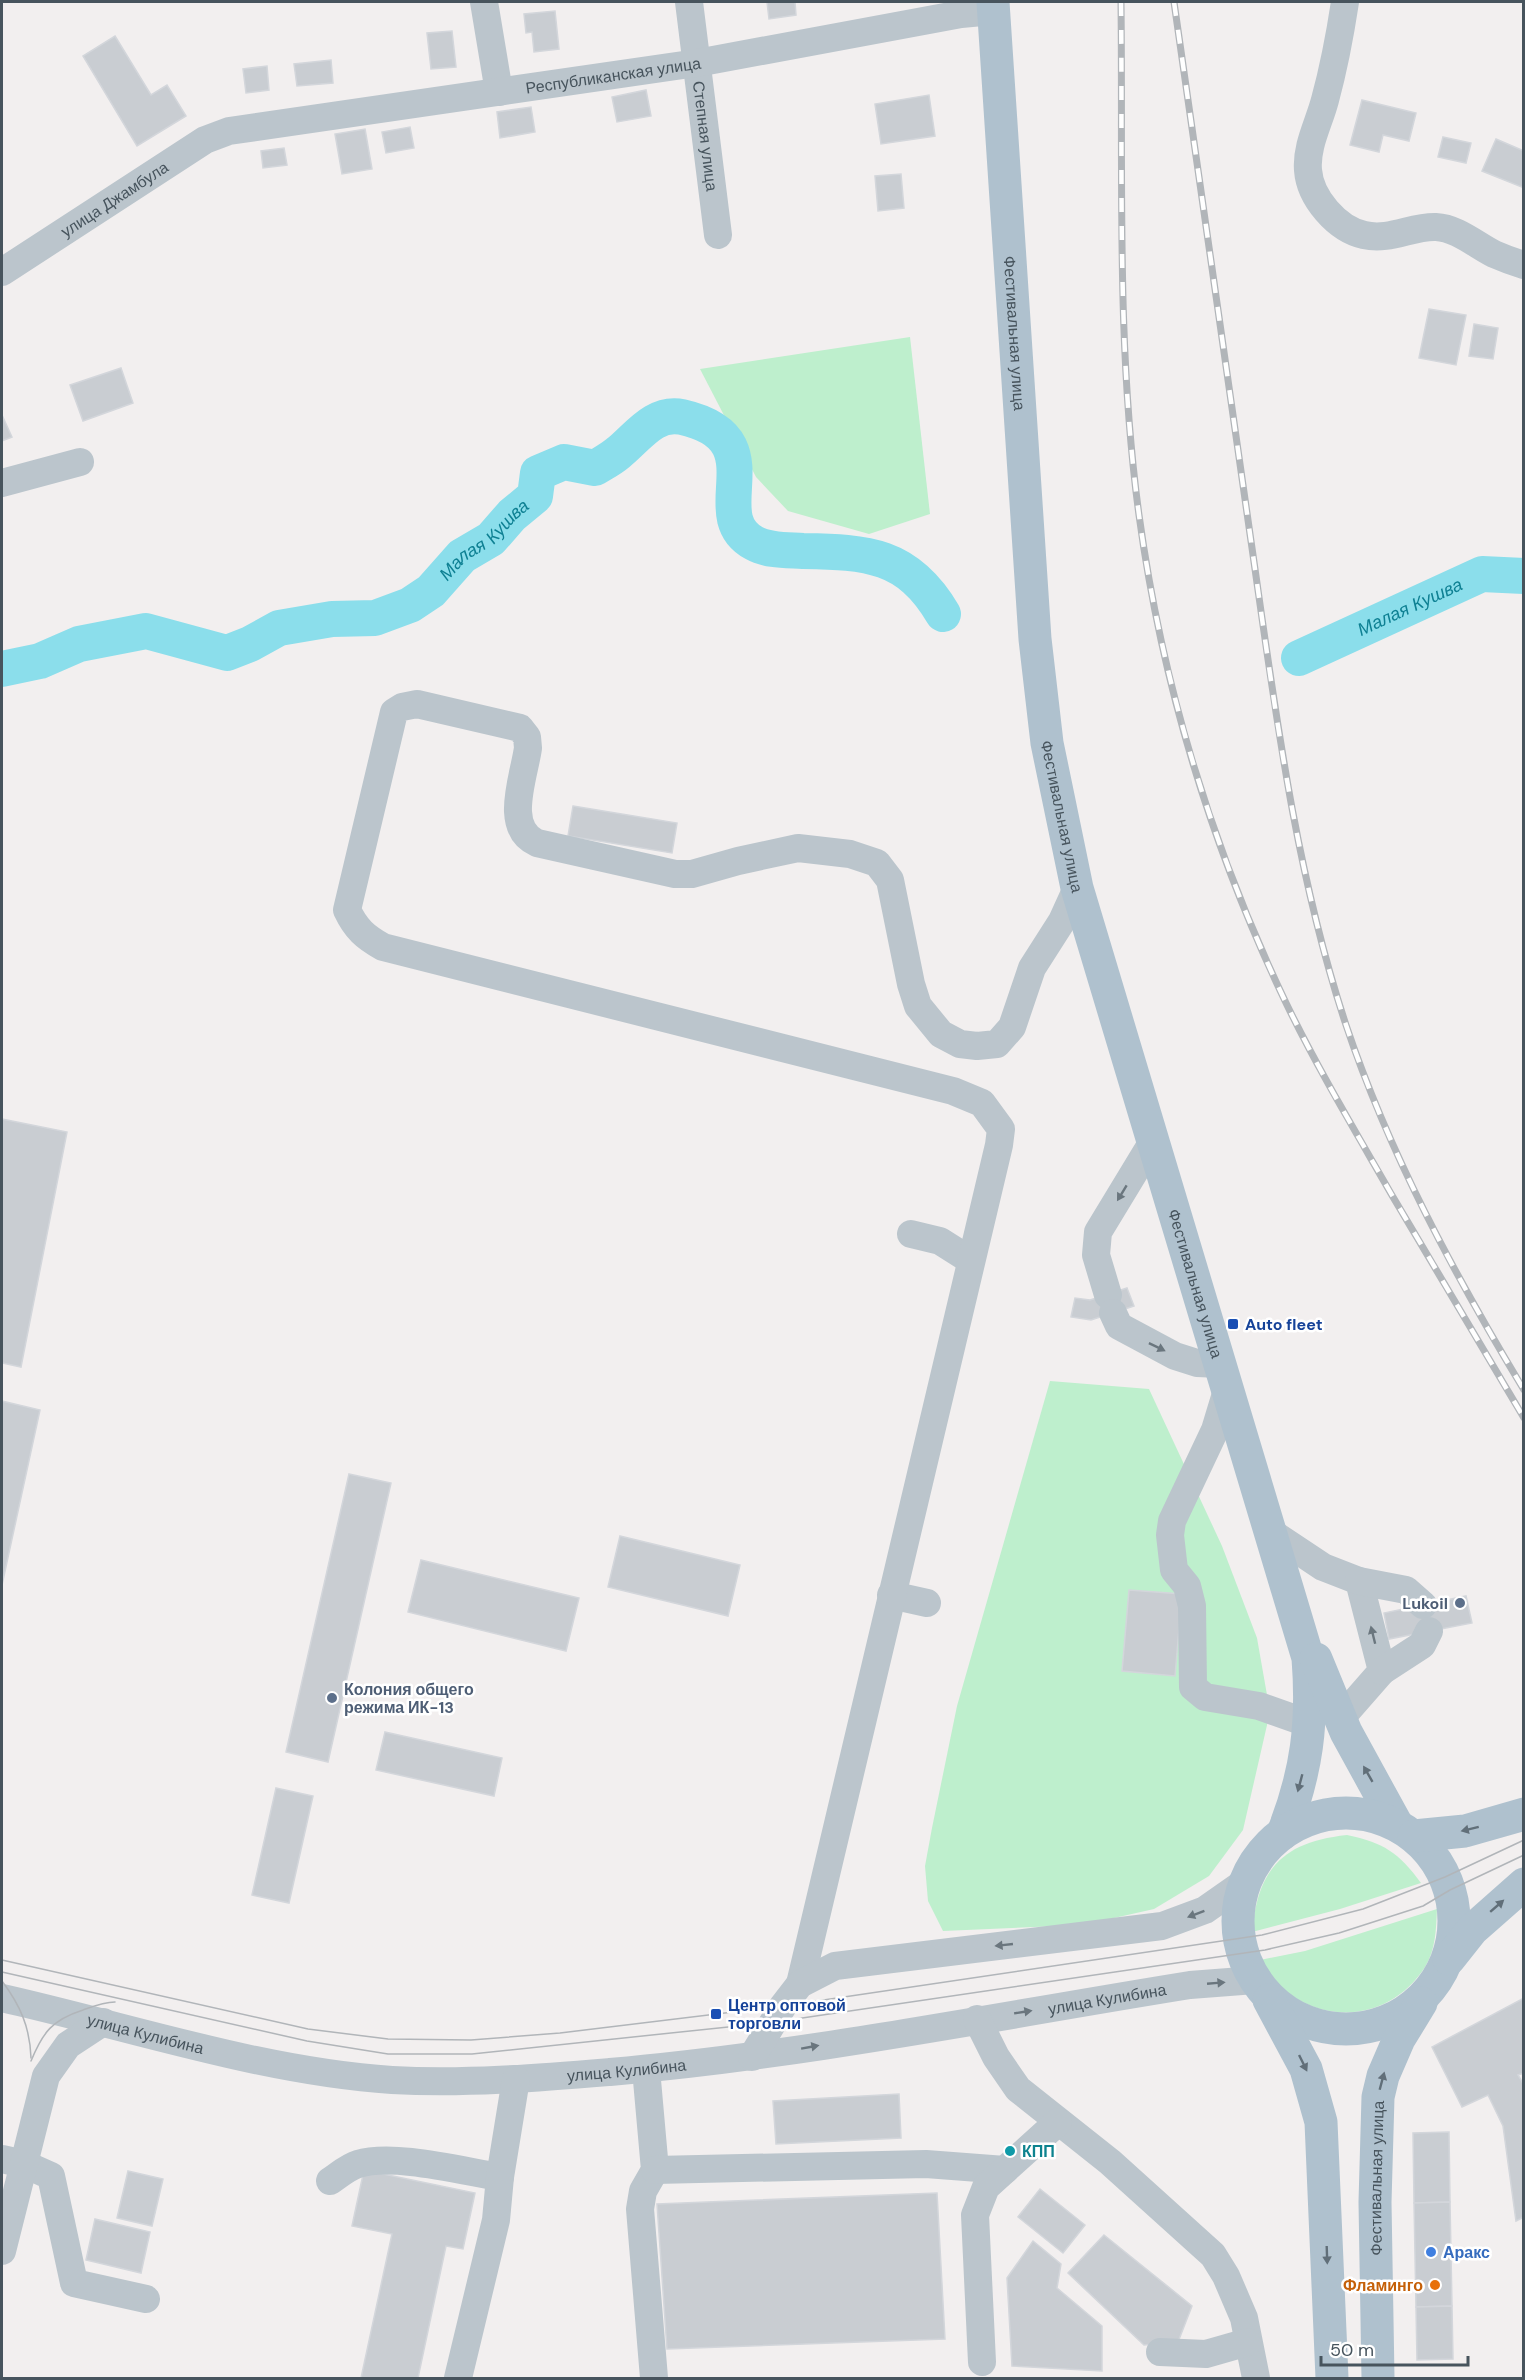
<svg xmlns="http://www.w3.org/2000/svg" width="1525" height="2380" font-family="'DM Sans',sans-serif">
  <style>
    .green { fill: #beefcd }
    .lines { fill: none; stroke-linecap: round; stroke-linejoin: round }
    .river { stroke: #8bdeeb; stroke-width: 36 }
    .building { fill: #c9cdd2; stroke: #d3d6db; stroke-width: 1.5 }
    .minor { stroke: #bbc5cc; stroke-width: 28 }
    .major { stroke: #afc1ce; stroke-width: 33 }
    .tram { stroke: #b1b5b9; stroke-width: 1.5 }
    .rail-casing { stroke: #b1b5b9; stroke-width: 7 }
    .rail { stroke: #fff; stroke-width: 4.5; stroke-dasharray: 14; stroke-linecap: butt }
    .oneway { fill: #6a767e }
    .oneway2 { fill: #616f79 }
    .transit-dot { fill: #1a4fb4; stroke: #fff; stroke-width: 2 }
    .service-dot { fill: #5c6f8a; stroke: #fff; stroke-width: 2 }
    .culture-dot { fill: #0f9aa8; stroke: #fff; stroke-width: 2 }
    .shop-dot { fill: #3f7fe0; stroke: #fff; stroke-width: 2 }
    .food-dot { fill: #e8710a; stroke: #fff; stroke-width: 2 }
    .labels { text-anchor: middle; stroke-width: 5; stroke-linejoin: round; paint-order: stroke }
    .street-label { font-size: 16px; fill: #47545d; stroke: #fff }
    .transit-label { font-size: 16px; font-weight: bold; fill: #164399; stroke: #fff; text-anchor: start }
    .service-label { font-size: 16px; font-weight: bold; fill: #4e5e75; stroke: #fff; text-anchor: end }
    .culture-label { font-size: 16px; font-weight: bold; fill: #0d838f; stroke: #fff; text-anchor: start }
    .shop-label { font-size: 16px; font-weight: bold; fill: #366cbe; stroke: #fff; text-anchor: start }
    .food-label { font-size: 16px; font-weight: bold; fill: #c56008; stroke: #fff; text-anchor: end }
    .water-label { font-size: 18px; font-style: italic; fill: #0e8093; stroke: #fff }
  </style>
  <rect width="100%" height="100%" fill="#f2efef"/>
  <g class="green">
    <polygon points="910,337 930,514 869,534 788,511 756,477 700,369"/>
    <polygon points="1050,1381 1149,1389 1222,1546 1257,1638 1270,1712 1243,1830 1209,1876 1154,1909 1083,1925 943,1931 928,1901 925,1866 932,1828 957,1706"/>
    <path d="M1347,1835c37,8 51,17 74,48l-81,26 -88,23c6,-64 31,-90 95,-97z"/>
    <path d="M1437,1909c-1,20 -1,40 -12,58 -34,53 -100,60 -146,19 -8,-7 -13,-18 -19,-26l45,-9z"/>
  </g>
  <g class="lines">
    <g class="river">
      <path id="s1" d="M1299,658l183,-84 42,2"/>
      <path id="s2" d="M2,669l38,-8 39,-17 67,-13 81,22 23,-9 29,-16 53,-9 43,-1 35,-13 21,-14 31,-35 29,-17 21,-24 23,-19 3,-23 26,-11 31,6c8,-5 16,-9 23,-15 19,-15 36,-42 64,-36 97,22 19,97 72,126 14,8 33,7 49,8 64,1 105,3 140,63"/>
    </g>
  </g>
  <g class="building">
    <polygon points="767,2 795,2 796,15 769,19"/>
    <polygon points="555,11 559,49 534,52 532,32 526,33 524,14"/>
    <polygon points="452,31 456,67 431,69 427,33"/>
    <polygon points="115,36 151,95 167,85 186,116 137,146 83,56"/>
    <polygon points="331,60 333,83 297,86 294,64"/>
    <polygon points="267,66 269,90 246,93 243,69"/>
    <polygon points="646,90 651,116 617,122 612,97"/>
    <polygon points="929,95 935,136 881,144 875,104"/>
    <polygon points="1362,100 1416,113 1409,141 1383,135 1379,152 1350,145"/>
    <polygon points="531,107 535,132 500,138 497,112"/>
    <polygon points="410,127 414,148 386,153 382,132"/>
    <polygon points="365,129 372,169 342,174 335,134"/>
    <polygon points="1443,137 1471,143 1466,163 1438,157"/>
    <polygon points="1496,139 1524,151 1524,188 1482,171"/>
    <polygon points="284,148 287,165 263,168 261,151"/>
    <polygon points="901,174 904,208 878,211 875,176"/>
    <polygon points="1429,309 1466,315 1456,365 1419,358"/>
    <polygon points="1474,324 1498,328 1493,359 1469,356"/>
    <polygon points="121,368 133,403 83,421 70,385"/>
    <polygon points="2,415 12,437 2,441"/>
    <polygon points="573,806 677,823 672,853 568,836"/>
    <polygon points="2,1119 67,1132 21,1367 2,1363"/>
    <polygon points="1127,1288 1134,1306 1091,1320 1071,1317 1075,1298 1090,1300"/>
    <polygon points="2,1401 40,1410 2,1585"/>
    <polygon points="349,1474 391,1483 328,1762 286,1752"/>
    <polygon points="620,1536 740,1565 728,1616 608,1587"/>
    <polygon points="421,1560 579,1598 566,1651 408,1612"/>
    <polygon points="1129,1590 1182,1594 1175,1676 1122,1671"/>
    <polygon points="1466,1596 1472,1623 1389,1639 1384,1613"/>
    <polygon points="385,1732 502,1758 494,1796 376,1770"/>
    <polygon points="276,1788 313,1796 289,1903 252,1895"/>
    <polygon points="1524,1998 1524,2073 1518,2075 1524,2085 1524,2217 1516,2221 1503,2126 1488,2095 1462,2107 1432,2047"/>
    <polygon points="899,2094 901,2138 776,2144 773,2101"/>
    <polygon points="1449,2132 1450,2202 1414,2203 1413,2133"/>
    <polygon points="364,2170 475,2193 463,2249 446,2246 418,2378 361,2378 392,2234 352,2226"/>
    <polygon points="128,2171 163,2179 152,2226 117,2218"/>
    <polygon points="1040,2189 1085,2225 1063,2253 1018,2217"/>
    <polygon points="937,2193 945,2339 667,2349 657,2204"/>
    <polygon points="1450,2202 1452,2306 1416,2307 1414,2203"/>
    <polygon points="95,2219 150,2232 141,2273 86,2260"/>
    <polygon points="1104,2235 1192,2306 1178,2342 1144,2345 1068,2273"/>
    <polygon points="1033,2241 1061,2264 1057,2288 1102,2326 1102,2371 1012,2366 1007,2278"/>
    <polygon points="1452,2306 1453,2359 1417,2360 1416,2307"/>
  </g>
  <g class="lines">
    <g class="minor">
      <polyline points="484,2 499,92"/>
      <path id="s3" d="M689,2l29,233"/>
      <path d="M1345,2c-5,33 -11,65 -20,98 -6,23 -19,46 -17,70 2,28 29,59 56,65 26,6 48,-9 72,-8 21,1 40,18 58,27 9,4 20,8 30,11"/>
      <path id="s4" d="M2,272l203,-132 24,-9 468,-68 264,-49 32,-3"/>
      <polyline points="2,483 80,462"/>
      <polyline points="911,1234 940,1241 970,1260"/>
      <polyline points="1108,1295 1096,1255 1098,1232 1152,1143"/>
      <polyline points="1113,1313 1119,1326 1175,1356 1197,1363 1220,1364"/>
      <polyline points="1228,1387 1215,1430 1172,1521 1170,1535 1174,1570 1187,1586 1192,1606 1193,1687 1205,1697 1259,1706 1310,1724"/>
      <polyline points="1272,1533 1323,1567 1359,1581 1382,1671 1340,1719"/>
      <polyline points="1359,1581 1406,1590 1423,1605"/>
      <polyline points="891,1595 927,1603"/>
      <polyline points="1382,1671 1422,1645 1429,1631"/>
      <path d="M800,1984l199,-839 2,-16 -19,-26 -29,-12 -570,-144c-18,-10 -27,-18 -36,-37l47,-198 8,-5 15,-3 103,24 7,9 1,11c-4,29 -25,80 9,95l138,31h17l46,-13 60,-13 52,6 27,9 13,17 21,104 7,22 23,28 19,10 17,2 20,-2 15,-17 20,-59 30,-47 15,-33"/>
      <path id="s5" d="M2,1998c125,28 262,74 390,82 73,4 145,-2 218,-8 194,-17 387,-56 580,-87l65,-5"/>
      <polyline points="977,2019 996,2057 1018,2089 1110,2162 1213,2255 1226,2276 1244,2318 1256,2378"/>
      <polyline points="752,2057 783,2006 800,1984 835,1966 1162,1926 1205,1910 1245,1882"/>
      <polyline points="646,2069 655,2170 643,2191 640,2209 654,2378"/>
      <polyline points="2,2159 24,2164 51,2176 74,2283 146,2299"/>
      <polyline points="655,2170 926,2164 1005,2170"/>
      <path d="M330,2181c9,-6 18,-14 28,-17 35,-11 104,7 142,13"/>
      <polyline points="2,2251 46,2076 68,2045 103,2022"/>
      <polyline points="1160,2352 1206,2354 1248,2342"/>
      <polyline points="982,2362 975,2215 986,2187 1058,2122"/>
      <polyline points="458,2378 496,2220 500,2177 516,2079"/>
    </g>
    <g class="major">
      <path id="s6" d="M993,2l42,637 12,104 30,145 231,770c5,65 -1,114 -25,175"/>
      <polyline points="1316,1659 1346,1732 1397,1825"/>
      <circle cx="1346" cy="1921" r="108"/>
      <polyline points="1414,1836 1465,1831 1524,1814"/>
      <polyline points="1449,1959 1472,1930 1524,1884"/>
      <polyline points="1269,2000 1306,2069 1321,2122 1332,2378"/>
      <path id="s7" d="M1378,2378l-3,-176 3,-105 5,-21 16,-37 22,-36"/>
    </g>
    <g class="tram">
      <polyline points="2,1960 308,2029 388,2039 471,2040 560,2033 783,2006 1262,1935 1363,1909 1445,1877 1524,1840"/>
      <polyline points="2,1972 307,2041 388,2054 472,2054 775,2022 1265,1950 1339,1933 1423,1906 1450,1890 1524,1855"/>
      <path d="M2,1981c18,24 28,46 29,77"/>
      <path d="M31,2061c12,-29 21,-41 52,-51 11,-4 21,-8 32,-8"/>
    </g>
    <g class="rail-casing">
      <g id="rail">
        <path d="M1121,2c2,170 -5,344 18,513 23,169 74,336 148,490 32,66 70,129 106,192 44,74 87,147 131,221"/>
        <path d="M1174,2c26,182 52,364 78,546 23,160 43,323 94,477 43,128 108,249 178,365"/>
      </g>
    </g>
    <use href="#rail" class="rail"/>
  </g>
  <defs><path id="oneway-solid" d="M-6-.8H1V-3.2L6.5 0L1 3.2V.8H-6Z" transform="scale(1.5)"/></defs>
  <g class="oneway">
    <use href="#oneway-solid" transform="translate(1122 1193) rotate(121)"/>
    <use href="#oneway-solid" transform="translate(1157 1347) rotate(26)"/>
    <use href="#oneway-solid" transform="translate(1373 1635) rotate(-104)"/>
    <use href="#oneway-solid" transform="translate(1196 1914) rotate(159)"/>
    <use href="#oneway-solid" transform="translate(1004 1945) rotate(174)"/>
    <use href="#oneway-solid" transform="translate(1216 1983) rotate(-5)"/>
    <use href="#oneway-solid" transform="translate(1023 2012) rotate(-9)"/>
    <use href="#oneway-solid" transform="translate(810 2047) rotate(-10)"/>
  </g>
  <g class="oneway2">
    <use href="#oneway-solid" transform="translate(1368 1774) rotate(-120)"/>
    <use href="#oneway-solid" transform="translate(1300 1783) rotate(105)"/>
    <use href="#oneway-solid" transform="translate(1470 1829) rotate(166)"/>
    <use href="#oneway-solid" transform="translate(1497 1906) rotate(-41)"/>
    <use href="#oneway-solid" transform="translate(1303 2063) rotate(64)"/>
    <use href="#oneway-solid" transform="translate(1382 2081) rotate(-75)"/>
    <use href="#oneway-solid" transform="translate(1327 2255) rotate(88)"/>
  </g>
  <g class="transit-dot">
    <rect x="1227" y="1318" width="12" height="12" rx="3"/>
    <rect x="710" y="2008" width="12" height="12" rx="3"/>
  </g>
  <g class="service-dot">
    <circle cx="1460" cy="1603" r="6"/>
    <circle cx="332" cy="1698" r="6"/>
  </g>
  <circle class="culture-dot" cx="1010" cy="2151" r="6"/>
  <circle class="shop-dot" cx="1431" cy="2252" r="6"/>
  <circle class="food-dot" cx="1435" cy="2285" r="6"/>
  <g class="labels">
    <g class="street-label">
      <text dy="6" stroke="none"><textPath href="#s4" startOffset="656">Республиканская улица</textPath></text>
      <text dy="6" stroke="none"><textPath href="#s3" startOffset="135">Степная улица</textPath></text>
      <text dy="6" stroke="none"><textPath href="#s4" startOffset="134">улица Джамбула</textPath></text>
      <text dy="6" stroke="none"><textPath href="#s6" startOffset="332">Фестивальная улица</textPath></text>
      <text dy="6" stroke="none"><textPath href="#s6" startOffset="818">Фестивальная улица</textPath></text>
      <text dy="6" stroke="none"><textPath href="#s6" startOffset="1304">Фестивальная улица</textPath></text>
      <text dy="6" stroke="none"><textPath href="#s5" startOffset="1120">улица Кулибина</textPath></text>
      <text dy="6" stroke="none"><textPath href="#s5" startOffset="148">улица Кулибина</textPath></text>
      <text dy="6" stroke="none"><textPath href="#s5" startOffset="634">улица Кулибина</textPath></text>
      <text dy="6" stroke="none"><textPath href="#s7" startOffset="200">Фестивальная улица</textPath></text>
    </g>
    <g class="transit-label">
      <text x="1245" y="1330">Auto fleet</text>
      <text x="728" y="2011">Центр оптовой<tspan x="728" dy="18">торговли</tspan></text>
    </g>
    <g class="service-label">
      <text x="1448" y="1609">Lukoil</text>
      <text x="344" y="1695" text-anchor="start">Колония общего<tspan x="344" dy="18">режима ИК-13</tspan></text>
    </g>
    <g class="culture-label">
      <text x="1022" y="2157">КПП</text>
    </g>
    <g class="shop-label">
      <text x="1443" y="2258">Аракс</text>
    </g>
    <g class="food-label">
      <text x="1423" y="2291">Фламинго</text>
    </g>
    <g class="water-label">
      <text dy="6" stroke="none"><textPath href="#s2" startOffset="525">Малая Кушва</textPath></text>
      <text dy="6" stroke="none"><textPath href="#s1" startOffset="122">Малая Кушва</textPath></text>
    </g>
  </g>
  <rect width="1525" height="2380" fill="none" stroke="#47545d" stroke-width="6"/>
  <path d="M1321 2356v9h147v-9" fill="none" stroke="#47545d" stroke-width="3"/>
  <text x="1330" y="2356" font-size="18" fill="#47545d" stroke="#ffffff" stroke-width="4.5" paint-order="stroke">50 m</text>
</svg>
